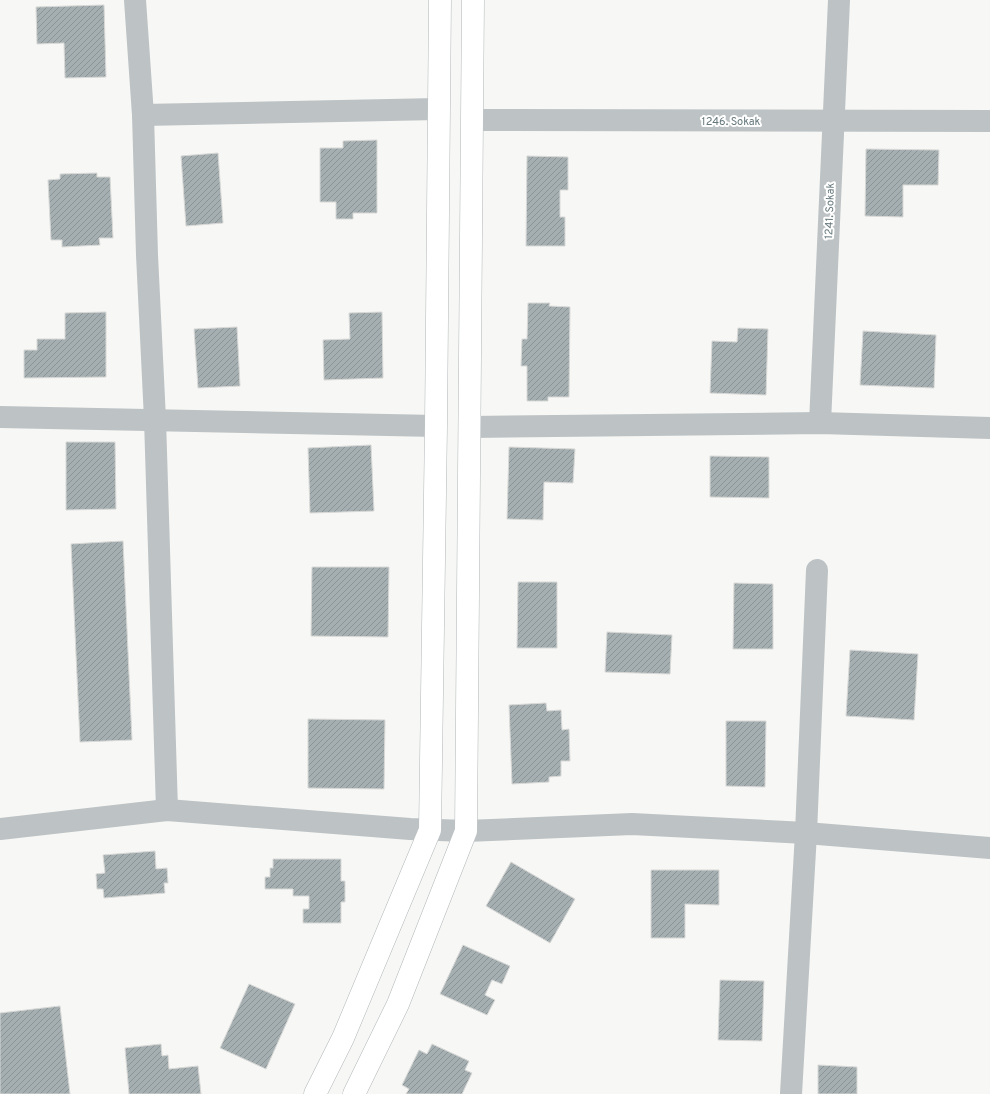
<svg xmlns="http://www.w3.org/2000/svg" width="990" height="1094" font-family="Overpass,sans-serif">
  <style>
    .building { fill: url(#building-hatch); stroke: #d9d9d7 }
    .lines { fill: none; stroke-linecap: round; stroke-linejoin: round }
    .major-casing { stroke: #b1b7b8; stroke-width: 23 }
    .minor { stroke: #bdc2c4; stroke-width: 22 }
    .major { stroke: #fff; stroke-width: 22 }
    .labels { text-anchor: middle; stroke-width: 4; stroke-linejoin: round; paint-order: stroke }
    .street-label { font-size: 11px; fill: #66787c; stroke: #fff }
  </style>
  <defs>
    <pattern id="building-hatch" width="6" height="6" patternUnits="userSpaceOnUse"><rect width="6" height="6" fill="#a5afb1"/><path d="M-1 1l2-2M0 6l6-6M5 7l2-2" fill="none" stroke="#8a9395"/></pattern>
  </defs>
  <rect width="100%" height="100%" fill="#f7f7f5"/>
  <g class="building">
    <polygon points="104,5 106,77 65,78 64,43 37,44 36,7"/>
    <polygon points="377,140 377,213 353,213 353,219 336,219 336,202 320,202 320,148 343,148 343,141"/>
    <polygon points="866,149 939,150 938,185 903,185 903,217 865,216"/>
    <polygon points="218,153 223,223 186,226 181,156"/>
    <polygon points="527,156 568,157 568,190 560,190 560,217 565,217 565,246 526,246"/>
    <polygon points="97,173 97,177 110,177 113,238 99,238 100,245 62,247 62,240 51,240 48,180 60,179 60,174"/>
    <polygon points="528,303 550,303 549,306 570,307 569,397 548,397 548,401 527,401 527,366 521,366 522,339 527,339"/>
    <polygon points="106,312 106,377 24,378 24,350 37,350 37,339 65,339 65,313"/>
    <polygon points="382,312 383,378 324,380 323,340 350,339 349,313"/>
    <polygon points="237,327 240,386 198,388 194,329"/>
    <polygon points="738,328 768,329 766,395 710,393 712,341 737,342"/>
    <polygon points="863,331 936,335 934,388 860,385"/>
    <polygon points="66,442 115,442 116,509 66,510"/>
    <polygon points="371,445 374,511 310,513 308,448"/>
    <polygon points="509,447 575,449 573,483 544,482 543,520 507,519"/>
    <polygon points="710,456 769,457 769,498 710,497"/>
    <polygon points="123,541 132,740 80,742 71,544"/>
    <polygon points="312,567 389,567 388,637 311,636"/>
    <polygon points="518,582 557,582 557,648 517,648"/>
    <polygon points="734,583 773,584 773,649 733,649"/>
    <polygon points="607,632 672,635 670,674 605,672"/>
    <polygon points="850,650 918,654 914,720 846,716"/>
    <polygon points="546,703 547,711 561,710 562,730 569,729 570,761 561,761 561,776 549,777 549,782 512,784 509,705"/>
    <polygon points="308,719 385,720 384,789 308,788"/>
    <polygon points="726,721 766,721 765,787 726,786"/>
    <polygon points="155,851 156,869 167,868 168,883 164,883 165,893 104,898 103,889 97,889 96,874 105,873 103,855"/>
    <polygon points="273,859 341,859 341,881 345,881 345,902 341,902 341,923 303,923 303,909 309,909 309,896 293,896 293,889 265,889 265,877 270,877 270,868 273,868"/>
    <polygon points="511,862 575,899 550,943 486,906"/>
    <polygon points="651,870 719,870 719,905 685,904 685,938 651,938"/>
    <polygon points="463,945 510,966 502,984 492,980 485,995 495,1000 487,1015 440,994"/>
    <polygon points="720,980 764,981 762,1041 718,1040"/>
    <polygon points="249,984 295,1004 266,1069 220,1048"/>
    <polygon points="60,1006 70,1094 0,1094 0,1013"/>
    <polygon points="161,1044 162,1056 168,1055 169,1069 198,1066 201,1094 129,1094 125,1048"/>
    <polygon points="432,1044 469,1061 465,1070 472,1073 462,1094 406,1094 409,1089 402,1085 419,1050 427,1054"/>
    <polygon points="818,1065 857,1067 857,1094 818,1094"/>
  </g>
  <g class="lines">
    <g class="major-casing">
      <g id="major">
        <polyline points="315,1094 343,1038 430,830 436,426 440,0"/>
        <polyline points="354,1094 398,1004 466,831 473,0"/>
      </g>
    </g>
    <g class="minor">
      <polyline points="135,0 143,115 147,255 155,419 167,810"/>
      <polyline points="143,115 438,109"/>
      <polyline points="473,120 990,121"/>
      <polyline points="0,417 436,426"/>
      <polyline points="820,423 839,0"/>
      <polyline points="471,427 820,423 990,428"/>
      <polyline points="0,829 167,810 410,829 466,831 632,824 806,833 990,848"/>
      <polyline points="791,1094 806,833 817,570"/>
    </g>
    <use href="#major" class="major"/>
  </g>
  <g class="labels">
    <g class="street-label">
      <text x="731" y="125">1246. Sokak</text>
      <text transform="translate(829 211) rotate(-88)" y="4">1241. Sokak</text>
    </g>
  </g>
</svg>
